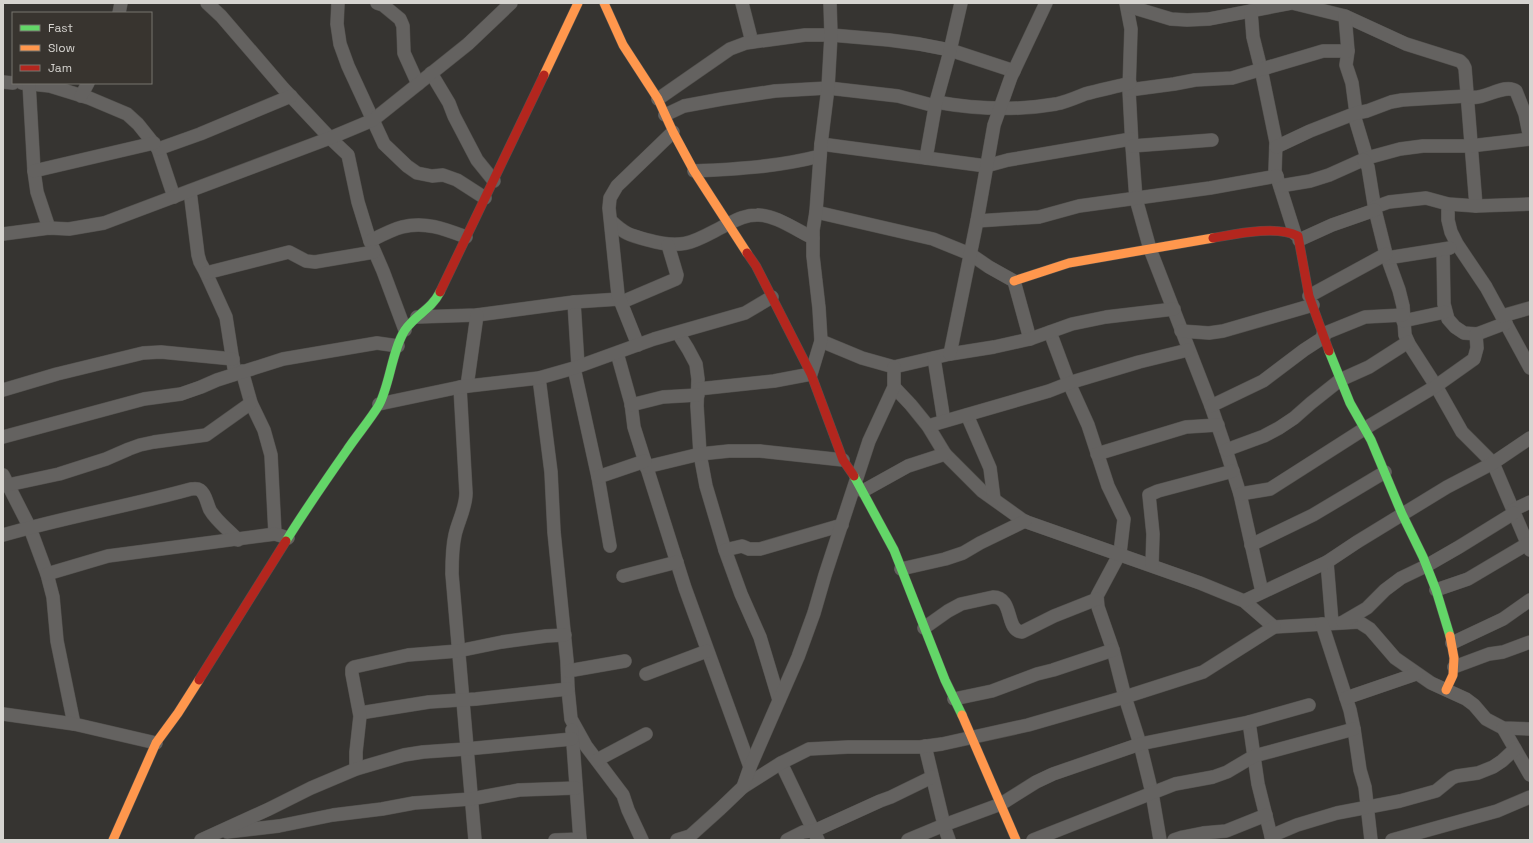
<svg xmlns="http://www.w3.org/2000/svg" width="1533" height="843" font-family="'Space Grotesk',sans-serif">
  <style>
    .lines { fill: none; stroke-linecap: round; stroke-linejoin: round }
    .street-casing { stroke: #52504d; stroke-width: 14 }
    .fast-casing { stroke: #52504d; stroke-width: 10 }
    .slow-casing { stroke: #52504d; stroke-width: 10 }
    .jam-casing { stroke: #52504d; stroke-width: 10 }
    .street { stroke: #646260; stroke-width: 13 }
    .fast { stroke: #63d668; stroke-width: 9 }
    .slow { stroke: #ff974d; stroke-width: 9 }
    .jam { stroke: #b3261e; stroke-width: 9 }
  </style>
  <rect width="100%" height="100%" fill="#363431"/>
  <g class="lines">
    <g class="street-casing">
      <g id="street">
        <polyline points="207,3 221,16 283,88 330,138 348,155 358,202 370,241 383,271 405,330"/>
        <polyline points="338,3 337,24 340,44 348,66 384,144 407,166 417,173 432,176 443,175 457,180 485,198"/>
        <polyline points="377,3 383,5 400,19 403,26 404,53 418,84"/>
        <polyline points="742,3 752,42"/>
        <polyline points="1126,3 1131,29 1129,90 1132,146 1136,199 1150,249 1211,406 1226,450 1240,494 1262,592"/>
        <polyline points="1128,6 1171,19 1187,20 1209,19 1292,3 1345,16 1406,44 1460,61 1463,64 1465,68 1476,206"/>
        <polyline points="1251,11 1253,37 1261,69 1276,142 1275,171 1295,234"/>
        <polyline points="119,13 121,3"/>
        <polyline points="1345,16 1348,51 1346,65 1352,83 1356,113"/>
        <polyline points="431,73 449,103 454,116 477,160 494,181"/>
        <polyline points="3,82 13,83"/>
        <polyline points="22,83 50,86 89,98 127,114 138,124 158,149 174,197"/>
        <polyline points="29,83 34,171 37,192 49,228"/>
        <polyline points="1129,90 1174,84 1195,80 1232,78 1323,51 1348,51"/>
        <polyline points="81,96 88,83"/>
        <polyline points="658,99 730,49 746,43 805,35 831,35 889,40 919,44 950,50 1014,71"/>
        <path d="M936,102c39,7 80,9 120,2 10,-2 19,-6 29,-10 14,-4 30,-7 45,-11"/>
        <polyline points="665,115 684,106 722,99 775,91 828,88 898,96 935,106"/>
        <polyline points="1354,115 1367,158"/>
        <polyline points="821,144 986,166 1008,160 1131,139"/>
        <polyline points="1132,146 1212,140"/>
        <path d="M1276,147l34,-16 46,-18 11,-2 24,-9 11,-2 65,-4c14,7 37,-14 49,-5l9,23 5,25 -60,7h-47l-23,3 -33,9 -38,17 -19,6 -30,5"/>
        <polyline points="158,149 200,134 291,96"/>
        <polyline points="926,158 936,102 949,55 961,3"/>
        <polyline points="1364,160 1368,167 1375,210 1386,254 1399,290 1403,306 1405,335 1409,344 1436,386 1462,432 1493,463 1530,550"/>
        <polyline points="34,171 154,143"/>
        <path d="M694,171c44,-2 83,-4 126,-15"/>
        <polyline points="190,191 198,255 200,262 206,273 226,317 234,368"/>
        <polyline points="1448,204 1448,220 1451,232 1457,244 1486,287 1530,368"/>
        <polyline points="1375,207 1389,202 1426,198 1448,204 1476,206 1530,204"/>
        <polyline points="816,212 933,239 970,254 989,267 1014,281 1030,339"/>
        <path d="M611,221c14,13 18,14 37,19 38,11 48,0 80,-16 10,-5 18,-9 29,-9 17,-1 41,16 56,23"/>
        <polyline points="977,221 1039,217 1079,206 1210,188 1277,176"/>
        <polyline points="3,234 49,228 69,229 104,223 330,138 373,120 468,44 511,3"/>
        <polyline points="1299,240 1332,225 1375,210"/>
        <path d="M370,241c10,-5 21,-11 32,-14 23,-6 43,2 64,10"/>
        <polyline points="1443,250 1444,304 1448,319 1455,327 1464,333 1477,334 1506,323"/>
        <polyline points="1387,258 1450,248"/>
        <polyline points="206,273 289,252 306,261 315,262 374,252"/>
        <polyline points="1309,296 1386,254"/>
        <polyline points="574,302 578,366"/>
        <polyline points="622,302 676,279 677,275 668,245"/>
        <polyline points="1502,316 1530,308"/>
        <polyline points="417,317 477,315 574,302 620,299"/>
        <polyline points="1403,321 1445,312"/>
        <polyline points="1181,331 1209,333 1223,331 1313,305"/>
        <polyline points="1050,332 1069,383 1088,425 1108,486 1124,519 1120,553 1097,596 1098,607 1113,650 1125,697 1140,744 1152,793 1160,840"/>
        <polyline points="678,333 688,349 696,364 698,379 697,406 700,454 706,486 725,550 741,594 760,637 779,700"/>
        <polyline points="1323,334 1365,317 1403,315"/>
        <polyline points="821,341 862,358 894,367 950,354 994,347 1030,339 1072,324 1106,317 1174,309"/>
        <polyline points="638,345 618,295 609,208 610,198 617,186 673,132"/>
        <polyline points="617,353 631,403 634,427 685,588 750,767"/>
        <polyline points="950,354 977,221 994,125 1011,77 1046,3"/>
        <polyline points="934,358 944,421"/>
        <polyline points="574,368 598,477 610,546"/>
        <polyline points="242,371 251,403 264,430 271,455 275,534"/>
        <polyline points="539,378 551,472 554,532 567,661 568,689 571,719 586,746 623,795 628,810 642,840"/>
        <polyline points="467,386 477,315"/>
        <path d="M460,387l6,106c0,15 -8,28 -11,42 -3,13 -3,26 -3,39l23,266"/>
        <polyline points="894,387 911,405 928,426 945,454 982,491 1024,521 1200,583 1244,601 1274,627 1359,622 1370,629 1395,658 1431,683 1466,699 1474,705 1486,719 1503,728 1530,729"/>
        <polyline points="698,389 774,381 811,374 821,341 819,308 813,256 813,230 816,212 821,144 828,88 831,35 830,3"/>
        <polyline points="3,390 57,374 143,353 161,352 233,359"/>
        <polyline points="379,404 460,387 539,378 574,368 654,339 745,313 772,297"/>
        <polyline points="631,405 663,397 698,395"/>
        <polyline points="1211,406 1263,381 1304,350 1324,337"/>
        <polyline points="967,415 990,468 994,499"/>
        <polyline points="928,426 1049,391 1072,382 1139,362 1188,350"/>
        <polyline points="3,437 144,399 181,394 201,387 217,380 283,359 377,343 398,346"/>
        <polyline points="1226,450 1264,436 1279,428 1294,418 1311,403 1340,380 1369,367 1408,342"/>
        <polyline points="1097,454 1186,427 1218,425"/>
        <polyline points="646,467 700,454 729,451 760,451 843,460"/>
        <polyline points="3,475 30,528 47,574 53,597 57,641 74,724"/>
        <polyline points="598,477 645,461"/>
        <polyline points="3,486 59,474 106,459 129,449 140,445 154,442 206,435 251,403"/>
        <polyline points="863,491 908,466 945,454"/>
        <polyline points="1240,494 1270,489 1364,429 1436,386 1474,359 1477,348 1476,334"/>
        <polyline points="1513,510 1530,502"/>
        <path d="M3,535c62,-18 126,-29 188,-46 3,0 6,-1 9,1 6,4 7,14 10,20 6,11 19,20 28,30"/>
        <polyline points="1251,545 1313,515 1385,472"/>
        <polyline points="725,550 742,546 749,549 760,549 842,525"/>
        <polyline points="1327,562 1332,623"/>
        <polyline points="1152,565 1153,534 1149,495 1158,491 1233,471"/>
        <polyline points="901,569 945,559 963,553 980,543 1025,521"/>
        <polyline points="47,574 108,556 275,534 288,538"/>
        <polyline points="623,576 677,562"/>
        <polyline points="1436,590 1468,579 1527,544"/>
        <polyline points="1244,601 1327,562 1357,542 1447,487 1493,463 1530,438"/>
        <polyline points="1343,622 1367,608 1385,590 1401,578 1426,566 1459,547 1514,513"/>
        <polyline points="1322,624 1350,710 1354,729 1360,770 1365,787 1371,840"/>
        <path d="M924,628l24,-17 13,-7 32,-7c21,0 12,34 29,35l32,-16 43,-17"/>
        <polyline points="1452,643 1503,619 1530,600"/>
        <polyline points="1454,667 1489,654 1503,652 1530,642"/>
        <polyline points="568,671 625,661"/>
        <polyline points="646,674 707,651"/>
        <polyline points="1346,698 1416,674"/>
        <polyline points="954,699 992,691 1037,674 1053,670 1113,650"/>
        <polyline points="360,713 429,702 476,699 568,689"/>
        <polyline points="3,714 74,724 156,743"/>
        <polyline points="1249,722 1258,784 1272,840"/>
        <polyline points="1503,728 1530,775"/>
        <polyline points="572,730 580,840"/>
        <polyline points="925,746 945,829 949,840"/>
        <polyline points="597,760 646,734"/>
        <polyline points="781,763 818,840"/>
        <polyline points="356,769 356,752 360,716 352,674 352,669 354,667 408,655 458,651 502,642 546,636 565,635"/>
        <polyline points="743,787 781,763 809,749 848,747 920,747 942,744 1028,725 1125,697 1203,672 1274,627"/>
        <polyline points="227,832 279,826 333,815 382,809 414,803 471,799 519,790 576,788"/>
        <polyline points="1271,836 1297,825 1337,813 1400,801 1436,791 1452,778 1457,776 1478,773 1493,767 1502,761 1515,749"/>
        <polyline points="201,840 269,809 311,788 356,769 404,755 423,752 466,749 572,739"/>
        <polyline points="555,840 580,839"/>
        <polyline points="677,840 690,836 720,809 743,787 750,767 798,657 814,613 825,575 869,441 894,387 894,367"/>
        <polyline points="787,840 803,832 814,831 880,801 891,797 932,777"/>
        <polyline points="908,840 944,825 1001,804 1036,782 1053,774 1140,744 1249,722 1309,705"/>
        <polyline points="1033,840 1175,784 1213,777 1227,772 1254,756 1354,729"/>
        <polyline points="1174,840 1183,837 1203,833 1226,831 1266,815"/>
        <polyline points="1392,840 1497,811 1530,797"/>
      </g>
    </g>
    <g class="fast-casing">
      <g id="fast">
        <polyline points="1329,351 1350,403 1371,440 1402,514 1423,557 1436,590 1450,636"/>
        <polyline points="854,476 894,550 945,680 962,715"/>
        <path d="M286,541c19,-31 40,-61 61,-91 10,-15 23,-30 32,-45 11,-21 13,-55 26,-75 11,-16 26,-20 35,-38"/>
      </g>
    </g>
    <g class="slow-casing">
      <g id="slow">
        <polyline points="604,3 623,45 658,99 673,132 694,171 747,253"/>
        <polyline points="544,75 578,3"/>
        <polyline points="1014,281 1069,263 1213,238"/>
        <polyline points="1446,690 1453,675 1454,658 1450,636"/>
        <polyline points="962,715 1016,840"/>
        <polyline points="113,840 156,743 178,713 199,680"/>
      </g>
    </g>
    <g class="jam-casing">
      <g id="jam">
        <path d="M1213,238c23,-4 63,-13 85,-2l11,60 20,55"/>
        <polyline points="747,253 756,266 811,374 843,460 854,476"/>
        <polyline points="440,292 544,75"/>
        <polyline points="199,680 286,541"/>
      </g>
    </g>
    <use href="#street" class="street"/>
    <use href="#fast" class="fast"/>
    <use href="#slow" class="slow"/>
    <use href="#jam" class="jam"/>
  </g>
  <rect width="1533" height="843" fill="none" stroke="#d6d4d0" stroke-width="8"/>
  <rect x="12" y="12" width="140" height="72" fill="#38342f" stroke="#77746f"/>
  <rect x="20" y="25" width="20" height="6" fill="#63d668" stroke="#77746f"/>
  <text x="48" y="32" font-size="12" fill="#d6d4d0">Fast</text>
  <rect x="20" y="45" width="20" height="6" fill="#ff974d" stroke="#77746f"/>
  <text x="48" y="52" font-size="12" fill="#d6d4d0">Slow</text>
  <rect x="20" y="65" width="20" height="6" fill="#b3261e" stroke="#77746f"/>
  <text x="48" y="72" font-size="12" fill="#d6d4d0">Jam</text>
</svg>
